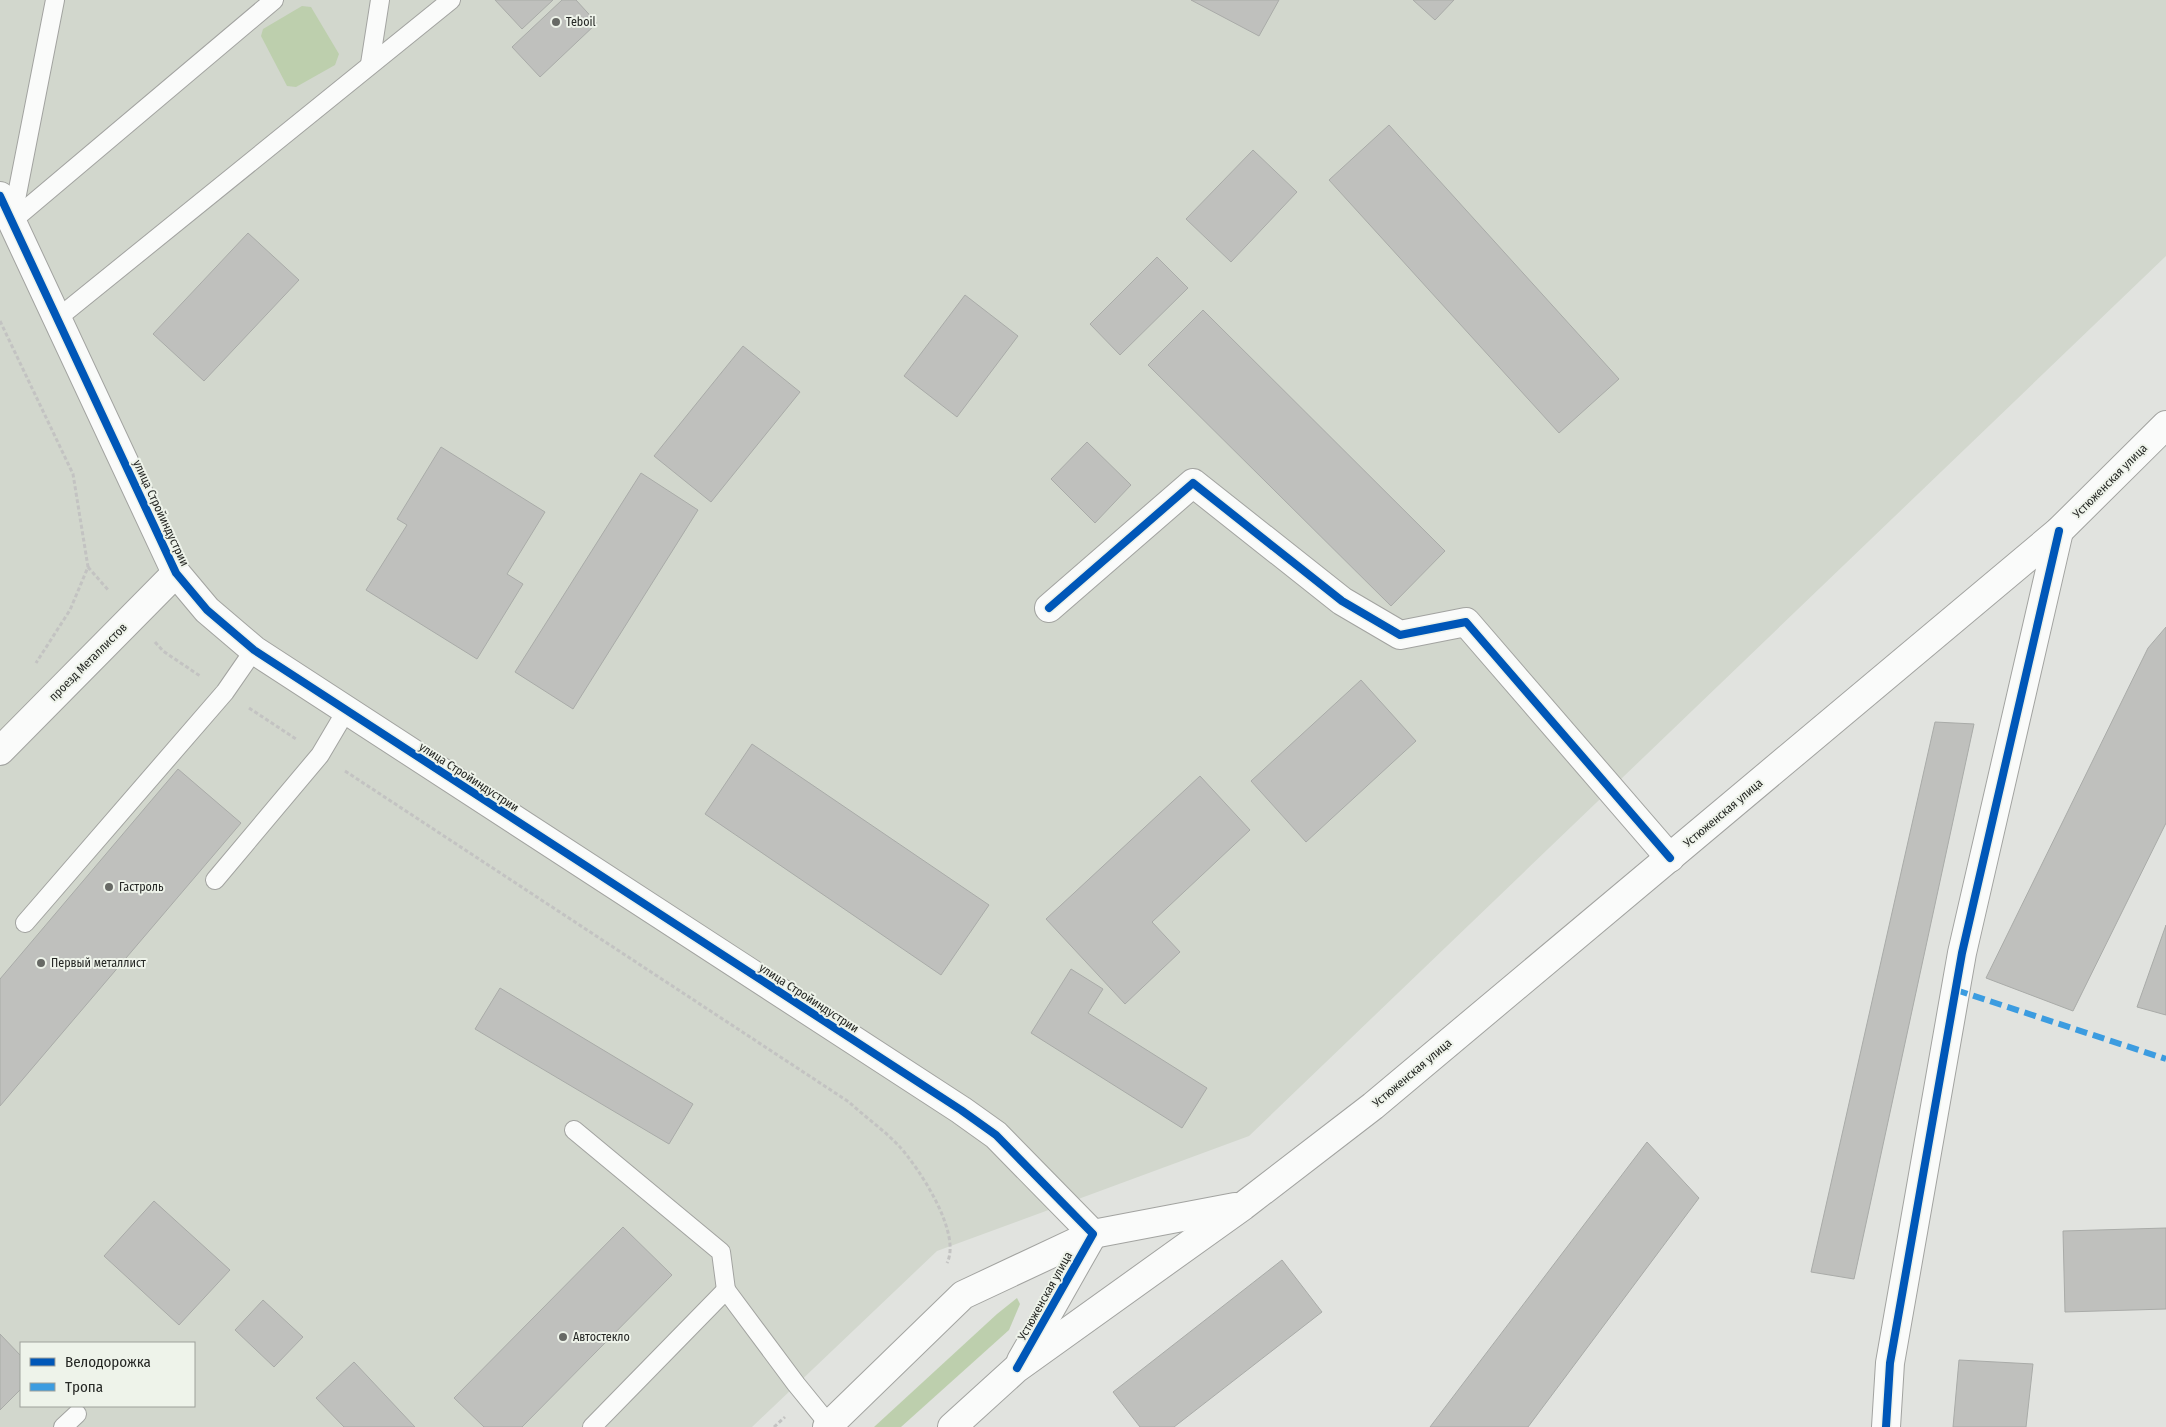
<svg xmlns="http://www.w3.org/2000/svg" width="2166" height="1427" font-family="'Fira Sans Condensed',sans-serif">
  <style>
    .built { fill: #d2d7cd; fill-rule: evenodd }
    .green { fill: #bdcfad }
    .building { fill: #bfc0bd; stroke: #a9aba8 }
    .lines { fill: none; stroke-linecap: round; stroke-linejoin: round }
    .lane-casing { stroke: #a2a3a0; stroke-width: 20 }
    .street-casing { stroke: #a2a3a0; stroke-width: 30 }
    .secondary-casing { stroke: #a2a3a0; stroke-width: 30 }
    .path { stroke: #c3c3c2; stroke-width: 3; stroke-dasharray: 4 2.5; stroke-linecap: butt }
    .lane { stroke: #fafbfa; stroke-width: 18 }
    .street { stroke: #fafbfa; stroke-width: 28 }
    .secondary { stroke: #fafbfa; stroke-width: 28 }
    .quiet { stroke: #3c9ce0; stroke-width: 6; stroke-dasharray: 12 6; stroke-linecap: butt }
    .cycleway-casing { stroke: #eef3ea; stroke-width: 11 }
    .cycleway { stroke: #0057b8; stroke-width: 8 }
    .poi-dot { fill: #676965; stroke: #eef3ea; stroke-width: 2 }
    .labels { text-anchor: middle; stroke-width: 4; stroke-linejoin: round; paint-order: stroke }
    .poi-label { font-size: 12px; fill: #252724; stroke: #eef3ea; text-anchor: start }
    .street-label { font-size: 12px; fill: #252724; stroke: #eef3ea }
  </style>
  <rect width="100%" height="100%" fill="#e1e3df"/>
  <path class="built" d="M0,0h2166v256l-917,880 -312,115 -185,176h-752zM21,1343h173v63h-173z"/>
  <g class="green">
    <polygon points="302,6 311,7 339,54 335,65 296,87 287,86 261,36 263,29"/>
    <polygon points="1017,1298 1020,1304 1009,1330 901,1427 874,1427 997,1314"/>
  </g>
  <g class="building">
    <polygon points="495,0 553,0 522,29"/>
    <polygon points="562,0 576,0 597,23 540,77 512,47"/>
    <polygon points="1191,0 1279,0 1259,36"/>
    <polygon points="1413,0 1454,0 1435,20"/>
    <polygon points="1389,125 1619,379 1559,433 1329,180"/>
    <polygon points="1253,150 1297,192 1231,262 1186,219"/>
    <polygon points="248,233 299,280 204,381 153,334"/>
    <polygon points="1157,257 1188,288 1120,355 1090,324"/>
    <polygon points="965,295 1018,336 957,417 904,376"/>
    <polygon points="1203,310 1445,551 1391,606 1148,365"/>
    <polygon points="743,346 800,392 711,502 654,456"/>
    <polygon points="1087,442 1131,485 1095,523 1051,479"/>
    <polygon points="441,447 545,512 507,574 523,584 477,659 366,590 407,525 397,519"/>
    <polygon points="641,473 698,510 573,709 515,672"/>
    <polygon points="2166,627 2166,823 2073,1011 1986,978 2148,648"/>
    <polygon points="1361,680 1416,741 1306,842 1251,781"/>
    <polygon points="1935,722 1974,724 1854,1279 1811,1272"/>
    <polygon points="752,744 989,905 941,975 705,814"/>
    <polygon points="178,769 241,823 0,1106 0,979"/>
    <polygon points="1200,776 1250,830 1152,922 1180,952 1125,1004 1046,919"/>
    <polygon points="2166,925 2166,1015 2137,1007"/>
    <polygon points="1071,969 1103,989 1088,1013 1207,1088 1182,1128 1031,1033"/>
    <polygon points="500,988 693,1104 669,1144 475,1029"/>
    <polygon points="1647,1142 1699,1198 1528,1427 1430,1427"/>
    <polygon points="154,1201 230,1270 179,1325 104,1256"/>
    <polygon points="623,1227 672,1275 522,1427 484,1427 454,1398"/>
    <polygon points="2166,1228 2166,1309 2065,1312 2063,1231"/>
    <polygon points="1282,1260 1322,1312 1174,1427 1140,1427 1113,1392"/>
    <polygon points="263,1300 303,1337 274,1367 235,1330"/>
    <polygon points="0,1334 21,1356 21,1389 0,1410"/>
    <polygon points="1959,1360 2033,1364 2026,1427 1953,1427"/>
    <polygon points="354,1362 415,1427 344,1427 316,1398"/>
  </g>
  <g class="lines">
    <g class="lane-casing">
      <g id="lane">
        <polyline points="370,64 380,0"/>
        <polyline points="12,220 55,0"/>
        <polyline points="12,221 274,0"/>
        <polyline points="58,318 451,0"/>
        <polyline points="215,880 320,755 346,711"/>
        <polyline points="25,923 225,692 254,650"/>
        <polyline points="574,1130 721,1252 726,1290"/>
        <polyline points="63,1427 77,1414"/>
        <polyline points="592,1427 726,1290 796,1384 831,1427"/>
      </g>
    </g>
    <g class="street-casing">
      <g id="street">
        <polyline points="1049,608 1193,483 1342,601 1400,635 1466,622 1670,858"/>
        <polyline points="0,751 176,573"/>
        <polyline points="1886,1427 1890,1363 1962,953 2059,531"/>
      </g>
    </g>
    <g class="secondary-casing">
      <g id="secondary">
        <polyline points="0,196 176,573 207,610 254,650 961,1110 996,1135 1093,1234"/>
        <polyline points="1021,1361 1093,1234"/>
        <polyline points="827,1427 963,1295 1093,1234 1235,1207"/>
        <polyline points="952,1427 1017,1368 1243,1206 1373,1106 2059,531 2166,425"/>
      </g>
    </g>
    <g class="path">
      <polyline points="0,321 73,474 88,567 70,610 36,663"/>
      <polyline points="88,567 109,591"/>
      <polyline points="155,642 163,651 200,676"/>
      <polyline points="249,708 296,739"/>
      <path d="M345,771l504,331c16,15 35,28 50,44 20,22 63,87 48,117"/>
      <polyline points="774,1427 785,1417"/>
    </g>
    <use href="#lane" class="lane"/>
    <use href="#street" class="street"/>
    <use href="#secondary" class="secondary"/>
    <polyline class="quiet" points="1956,990 2166,1059"/>
    <g class="cycleway-casing">
      <g id="cycleway">
        <polyline points="0,196 176,573 207,610 254,650 961,1110 996,1135 1093,1234 1017,1368"/>
        <polyline points="1049,608 1193,483 1342,601 1400,635 1466,622 1670,858"/>
        <polyline points="1886,1427 1890,1363 1962,953 2059,531"/>
      </g>
    </g>
    <use href="#cycleway" class="cycleway"/>
  </g>
  <g class="poi-dot">
    <circle cx="556" cy="22" r="5"/>
    <circle cx="109" cy="887" r="5"/>
    <circle cx="41" cy="963" r="5"/>
    <circle cx="563" cy="1337" r="5"/>
  </g>
  <g class="labels">
    <g class="poi-label">
      <text x="566" y="26">Teboil</text>
      <text x="119" y="891">Гастроль</text>
      <text x="51" y="967">Первый металлист</text>
      <text x="573" y="1341">Автостекло</text>
    </g>
    <g class="street-label">
      <text transform="translate(2110 481) rotate(-45)" y="4">Устюженская улица</text>
      <text transform="translate(161 513) rotate(65)" y="4">улица Стройиндустрии</text>
      <text transform="translate(88 662) rotate(-45)" y="4">проезд Металлистов</text>
      <text transform="translate(469 777) rotate(33)" y="4">улица Стройиндустрии</text>
      <text transform="translate(1723 813) rotate(-40)" y="4">Устюженская улица</text>
      <text transform="translate(809 998) rotate(33)" y="4">улица Стройиндустрии</text>
      <text transform="translate(1412 1073) rotate(-40)" y="4">Устюженская улица</text>
      <text transform="translate(1045 1296) rotate(-61)" y="4">Устюженская улица</text>
    </g>
  </g>
  <rect x="20" y="1342" width="175" height="65" fill="#eef3ea" stroke="#9ea19b"/>
  <rect x="30" y="1358" width="25" height="8" fill="#0057b8" stroke="#9ea19b"/>
  <text x="65" y="1367" font-size="15" fill="#252724">Велодорожка</text>
  <rect x="30" y="1383" width="25" height="8" fill="#3c9ce0" stroke="#9ea19b"/>
  <text x="65" y="1392" font-size="15" fill="#252724">Тропа</text>
</svg>
